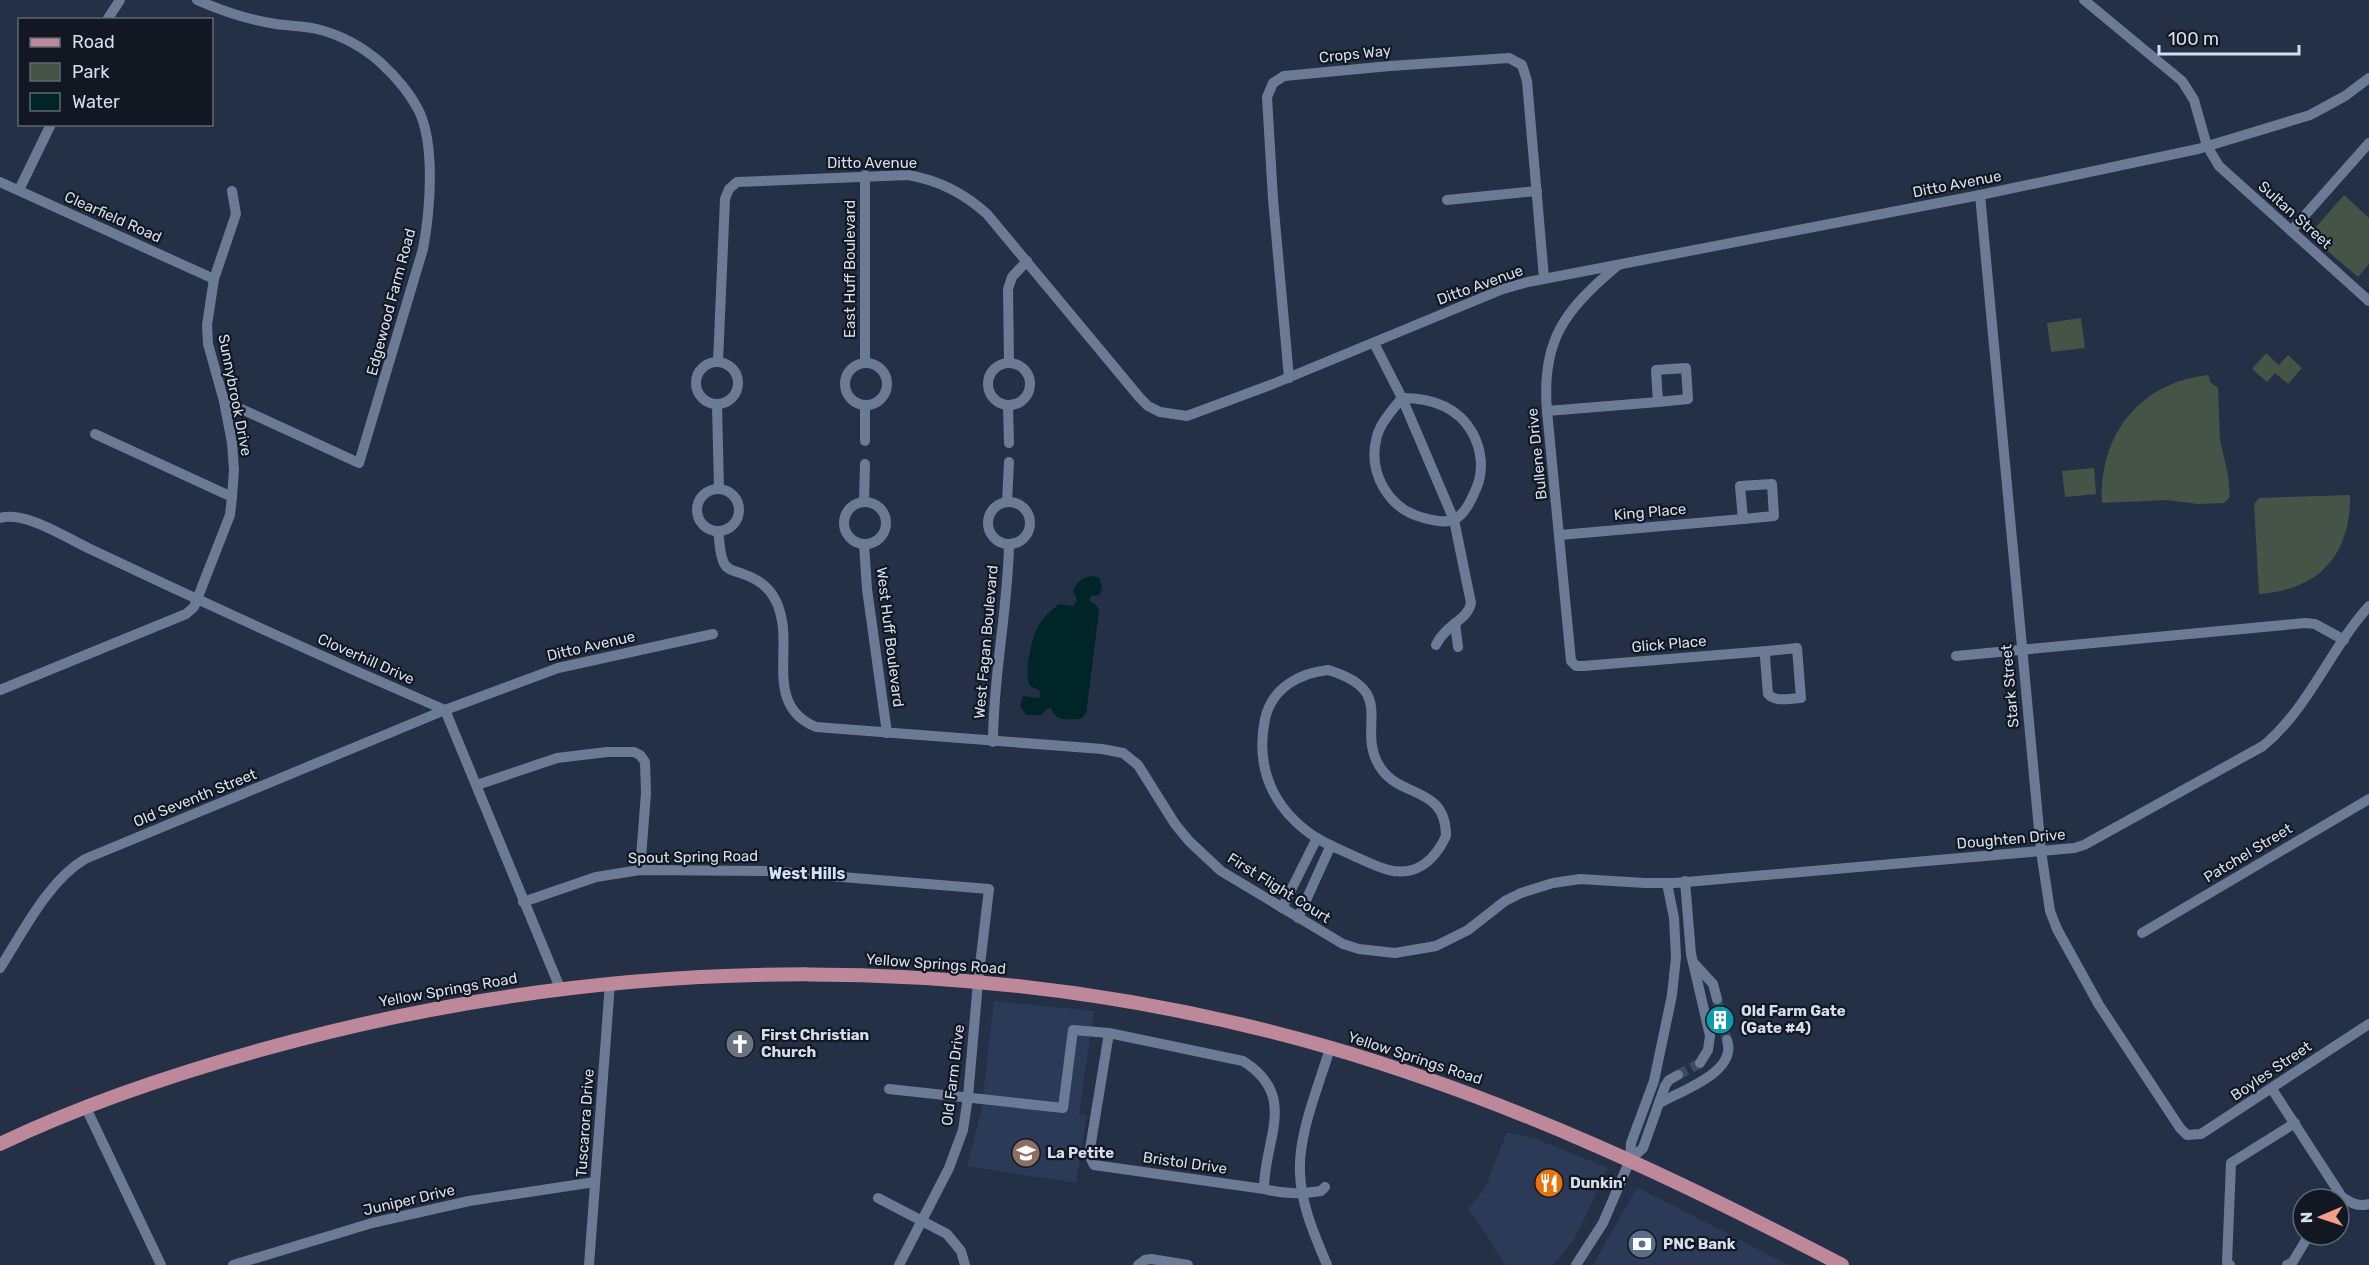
<svg xmlns="http://www.w3.org/2000/svg" width="2369" height="1265" font-family="Rubik,sans-serif">
  <style>
    .built { fill: #2b3a56 }
    .green { fill: #455446 }
    .water { fill: #002529 }
    .lines { fill: none; stroke-linecap: round; stroke-linejoin: round }
    .minor-tunnel { stroke: #3f4a5f; stroke-width: 10; stroke-dasharray: 10 5; stroke-linecap: butt }
    .minor { stroke: #6c7b95; stroke-width: 10 }
    .major { stroke: #bd889a; stroke-width: 14 }
    .labels { text-anchor: middle; stroke-width: 4.5; stroke-linejoin: round; paint-order: stroke }
    .street-label { font-size: 15px; fill: #d6deed; stroke: #121822 }
    .poi-label { font-size: 15px; font-weight: bold; fill: #d6deed; stroke: #121822; text-anchor: start }
    .neighbourhood-label { font-size: 16px; font-weight: bold; fill: #d0e1fe; stroke: #121822 }
  </style>
  <rect width="100%" height="100%" fill="#243046"/>
  <g class="built">
    <polygon points="994,1001 1094,1011 1079,1114 1087,1115 1076,1183 967,1166 981,1113"/>
    <polygon points="1507,1132 1536,1139 1608,1168 1574,1240 1553,1265 1505,1265 1485,1232 1468,1209 1485,1188"/>
    <polygon points="1637,1187 1787,1264 1789,1265 1593,1265"/>
  </g>
  <g class="green">
    <polygon points="2344,195 2369,218 2369,264 2358,277 2309,235"/>
    <polygon points="2081,318 2085,348 2051,352 2047,323"/>
    <polygon points="2266,353 2279,365 2288,355 2302,368 2288,384 2275,373 2267,382 2252,369"/>
    <path d="M2209,375l1,7 8,6 2,52 8,34 2,23 -6,6 -26,1 -32,-4 -64,3c-3,-69 38,-121 107,-128z"/>
    <polygon points="2094,468 2096,494 2065,497 2062,471"/>
    <path d="M2350,495c1,60 -31,95 -91,99l-5,-90 5,-6z"/>
  </g>
  <path class="water" d="M1091,576l8,1 3,9 -2,9 -9,1 -2,4 8,6 2,5 -13,103 -6,5c-12,0 -25,3 -29,-11l-5,1 -4,6h-16l-6,-9 3,-10 16,2 2,-2 -2,-6 -9,-4c-7,-11 2,-51 9,-61 5,-9 13,-15 20,-21l15,2 3,-7 -4,-7c3,-10 9,-14 18,-16z"/>
  <g class="lines">
    <g class="minor-tunnel">
      <polyline points="1717,999 1727,1040"/>
      <polyline points="1678,1075 1700,1063"/>
    </g>
    <g class="minor">
      <path d="M197,0c25,11 52,20 79,24 14,2 28,2 41,5 24,6 46,18 64,34 14,13 28,29 37,46 18,35 12,103 5,140l-64,214 -135,-62"/>
      <polyline points="2084,0 2182,81 2194,100 2207,146 2219,166 2369,301"/>
      <polyline points="107,20 120,0"/>
      <polyline points="865,175 865,363"/>
      <polyline points="0,182 214,279"/>
      <polyline points="19,190 51,124"/>
      <polyline points="1980,195 2041,851 2050,911 2057,929 2099,1005 2180,1128 2187,1135 2201,1134 2369,1024"/>
      <polyline points="1447,200 1537,191"/>
      <polyline points="2291,231 2369,143"/>
      <path d="M1617,266c-52,44 -76,74 -70,145l24,250 5,5h7l184,-15"/>
      <path d="M1374,343l28,55 52,122 17,83c-3,17 -26,22 -35,42"/>
      <circle cx="717" cy="383" r="21"/>
      <path d="M718,362l7,-163 4,-10 8,-7 171,-7c30,5 57,19 79,39l153,184 8,8 12,6 27,4 86,-32 230,-95 25,-7 452,-87 218,-46 112,-34 35,-19 24,-18"/>
      <polyline points="1009,362 1008,289 1012,277 1027,261"/>
      <circle cx="1009" cy="384" r="21"/>
      <circle cx="866" cy="384" r="21"/>
      <polygon points="1686,368 1688,399 1658,402 1656,370"/>
      <polyline points="1289,378 1273,199 1267,97 1273,83 1284,76 1390,66 1509,58 1522,65 1527,81 1544,278"/>
      <path d="M1402,398c29,0 55,8 70,34 10,18 12,39 4,57 -5,11 -10,24 -21,30 -9,5 -22,1 -31,-1 -36,-9 -57,-46 -47,-82 4,-14 16,-27 25,-38z"/>
      <polyline points="717,405 719,488"/>
      <polyline points="865,406 865,441"/>
      <polyline points="1008,406 1009,443"/>
      <polyline points="1547,411 1658,402"/>
      <polyline points="95,434 232,497"/>
      <polygon points="1772,484 1774,516 1743,519 1740,486"/>
      <circle cx="718" cy="510" r="21"/>
      <polyline points="864,501 865,464"/>
      <circle cx="865" cy="523" r="21"/>
      <polyline points="1007,502 1009,462"/>
      <circle cx="1009" cy="523" r="21"/>
      <path d="M0,518c25,-7 65,19 88,30 118,56 237,110 357,162l115,278"/>
      <path d="M718,531c2,10 1,23 6,32 3,8 13,8 19,11 19,6 32,19 37,38 12,40 -15,94 36,115l286,22 21,4 15,12 37,59 14,17 32,30 122,73 16,5 36,4 41,-7 32,-16 37,-29 16,-8 32,-10 27,-4 65,4h30l366,-32 33,-3 10,-3 179,-99c46,-38 67,-97 106,-140"/>
      <polyline points="1560,535 1743,519"/>
      <polyline points="864,544 867,589 887,733"/>
      <polyline points="1455,623 1458,647"/>
      <path d="M1797,648l4,50c-11,0 -25,5 -33,-4l-3,-37 2,-6z"/>
      <polyline points="1956,656 2305,623 2315,624 2344,640"/>
      <path d="M1328,670c74,22 24,59 54,100 21,28 64,17 64,66 -7,15 -17,29 -34,34 -19,6 -39,-6 -56,-13 -14,-7 -29,-12 -41,-20 -42,-28 -60,-69 -50,-118 7,-31 34,-46 63,-49z"/>
      <polyline points="0,690 186,614 194,607 230,515 232,497 234,470 232,443 224,401 208,344 207,325 214,279 236,214 232,191"/>
      <path d="M993,742c0,-67 15,-131 16,-198"/>
      <polyline points="477,785 557,758 607,752 634,752 640,755 645,762 646,793 640,870"/>
      <polyline points="1685,881 1691,954 1710,1036 1708,1050 1700,1063"/>
      <polyline points="523,902 596,877 640,870 768,871 989,889 978,982 968,1097 963,1130 949,1168 899,1265"/>
      <polyline points="1282,908 1317,838"/>
      <polyline points="1298,918 1331,845"/>
      <polyline points="2142,933 2369,799"/>
      <polyline points="1693,962 1713,984 1717,999"/>
      <path d="M0,968c23,-36 48,-87 85,-109l360,-149 113,-42 155,-34"/>
      <polyline points="1109,1033 1089,1155 1094,1165 1264,1189"/>
      <path d="M889,1089l174,19 10,-78 36,3 134,28c56,35 21,78 21,128 18,5 39,5 57,2l4,-4"/>
      <path d="M2272,1089l70,108c9,6 16,10 27,7"/>
      <path d="M1660,1103c22,-13 78,-31 67,-63"/>
      <polyline points="86,1108 161,1265"/>
      <polyline points="1630,1160 1643,1148 1665,1086 1669,1080 1678,1075"/>
      <polyline points="878,1198 947,1234 961,1251 965,1265"/>
      <polyline points="233,1265 372,1223 469,1201 595,1182"/>
      <polyline points="589,1265 610,983"/>
      <polyline points="1138,1265 1145,1260 1151,1259 1188,1265"/>
      <path d="M1327,1265c-12,-29 -26,-60 -27,-92 -2,-40 19,-87 30,-125"/>
      <polyline points="1576,1265 1603,1223 1630,1160 1631,1143 1654,1081 1672,995 1676,957 1674,918 1667,883"/>
      <polyline points="2230,1265 2227,1263 2231,1163 2295,1123"/>
      <polyline points="2287,1265 2292,1263 2309,1235"/>
    </g>
    <path class="major" d="M0,1144c92,-44 192,-76 290,-102 339,-90 700,-92 1038,5 182,53 347,131 514,218"/>
  </g>
  <defs>
    <g id="building-disc" transform="scale(1.5)"><circle r="9.5" fill="#0f9aa8" stroke="#121822"/><path d="M-4-6H4V6H1V3H-1V6H-4ZM-2.5-4.3h1.7v1.8h-1.7ZM.8-4.3h1.7v1.8H.8ZM-2.5-1h1.7V.8h-1.7ZM.8-1h1.7V.8H.8Z" fill="#fff"/></g>
    <g id="church-disc" transform="scale(1.5)"><circle r="9.5" fill="#6b7280" stroke="#121822"/><path d="M-1.2-6h2.4v3.5h3.3v2.4h-3.3V6h-2.4V-.1h-3.3v-2.4h3.3Z" fill="#fff"/></g>
    <g id="school-disc" transform="scale(1.5)"><circle r="9.5" fill="#8d6e63" stroke="#121822"/><path d="M0-5L7-2L0 1L-7-2ZM-4 1L0 2.5L4 1V4Q0 6-4 4Z" fill="#fff"/></g>
    <g id="restaurant-disc" transform="scale(1.5)"><circle r="9.5" fill="#e8710a" stroke="#121822"/><path d="M-5-6h1v4h1v-4h1v4h1v-4h1v5L-1.5 .5V6h-2V.5L-5-1ZM5-6V6H3V1.5H1.5Q1.5-4 5-6Z" fill="#fff"/></g>
    <g id="bank-disc" transform="scale(1.5)"><circle r="9.5" fill="#5c6f8a" stroke="#121822"/><path d="M-6-4H6V4H-6ZM0-2.3a2.3 2.3 0 1 0 0 4.6a2.3 2.3 0 1 0 0-4.6Z" fill="#fff"/></g>
  </defs>
  <g fill-rule="evenodd">
    <use href="#building-disc" x="1720" y="1020"/>
    <use href="#church-disc" x="740" y="1044"/>
    <use href="#school-disc" x="1026" y="1153"/>
    <use href="#restaurant-disc" x="1549" y="1183"/>
    <use href="#bank-disc" x="1642" y="1244"/>
  </g>
  <g class="labels">
    <g class="street-label">
      <text transform="translate(1355 54) rotate(-6)" y="5">Crops Way</text>
      <text x="872" y="168">Ditto Avenue</text>
      <text transform="translate(1957 184) rotate(-11)" y="5">Ditto Avenue</text>
      <text transform="translate(2295 215) rotate(42)" y="5">Sultan Street</text>
      <text transform="translate(113 217) rotate(24)" y="5">Clearfield Road</text>
      <text transform="translate(850 269) rotate(-90)" y="5">East Huff Boulevard</text>
      <text transform="translate(1480 285) rotate(-20)" y="5">Ditto Avenue</text>
      <text transform="translate(391 302) rotate(-75)" y="5">Edgewood Farm Road</text>
      <text transform="translate(235 395) rotate(79)" y="5">Sunnybrook Drive</text>
      <text transform="translate(1537 454) rotate(-96)" y="5">Bullene Drive</text>
      <text transform="translate(1650 512) rotate(-5)" y="5">King Place</text>
      <text transform="translate(890 637) rotate(83)" y="5">West Huff Boulevard</text>
      <text transform="translate(986 642) rotate(-85)" y="5">West Fagan Boulevard</text>
      <text transform="translate(1669 644) rotate(-5)" y="5">Glick Place</text>
      <text transform="translate(591 646) rotate(-13)" y="5">Ditto Avenue</text>
      <text transform="translate(366 659) rotate(24)" y="5">Cloverhill Drive</text>
      <text transform="translate(2010 686) rotate(-95)" y="5">Stark Street</text>
      <text transform="translate(195 798) rotate(-22)" y="5">Old Seventh Street</text>
      <text transform="translate(2011 839) rotate(-5)" y="5">Doughten Drive</text>
      <text transform="translate(2248 853) rotate(-31)" y="5">Patchel Street</text>
      <text transform="translate(693 857) rotate(-1)" y="5">Spout Spring Road</text>
      <text transform="translate(1279 888) rotate(32)" y="5">First Flight Court</text>
      <text transform="translate(936 964) rotate(4)" y="5">Yellow Springs Road</text>
      <text transform="translate(448 990) rotate(-10)" y="5">Yellow Springs Road</text>
      <text transform="translate(1415 1058) rotate(18)" y="5">Yellow Springs Road</text>
      <text transform="translate(2271 1071) rotate(-34)" y="5">Boyles Street</text>
      <text transform="translate(953 1075) rotate(-83)" y="5">Old Farm Drive</text>
      <text transform="translate(585 1123) rotate(-86)" y="5">Tuscarora Drive</text>
      <text transform="translate(1185 1163) rotate(8)" y="5">Bristol Drive</text>
      <text transform="translate(409 1200) rotate(-13)" y="5">Juniper Drive</text>
    </g>
    <g class="poi-label">
      <text x="1741" y="1016">Old Farm Gate<tspan x="1741" dy="17">(Gate #4)</tspan></text>
      <text x="761" y="1040">First Christian<tspan x="761" dy="17">Church</tspan></text>
      <text x="1047" y="1158">La Petite</text>
      <text x="1570" y="1188">Dunkin'</text>
      <text x="1663" y="1249">PNC Bank</text>
    </g>
    <g class="neighbourhood-label">
      <text x="807" y="879">West Hills</text>
    </g>
  </g>
  <rect x="18" y="18" width="195" height="108" fill="#121822" stroke="#606773" stroke-width="1.5"/>
  <rect x="30" y="38" width="30" height="9" fill="#bd889a" stroke="#606773" stroke-width="1.5"/>
  <text x="72" y="48" font-size="18" fill="#d6deed">Road</text>
  <rect x="30" y="63" width="30" height="18" fill="#455446" stroke="#606773" stroke-width="1.5"/>
  <text x="72" y="78" font-size="18" fill="#d6deed">Park</text>
  <rect x="30" y="93" width="30" height="18" fill="#002529" stroke="#606773" stroke-width="1.5"/>
  <text x="72" y="108" font-size="18" fill="#d6deed">Water</text>
  <g transform="translate(2321 1217) rotate(268)"><circle r="28" fill="#121822" stroke="#606773" stroke-width="1.5"/>
  <path d="M0-4.5L10 22L0 15L-10 22Z" fill="#f49e89"/>
  <text y="-9" font-size="16" font-weight="bold" text-anchor="middle" fill="#d6deed">N</text>
  </g>
  <path d="M2159 45v9h140v-9" fill="none" stroke="#d6deed" stroke-width="3"/>
  <text x="2168" y="45" font-size="18" fill="#d6deed" stroke="#121822" stroke-width="4.5" paint-order="stroke">100 m</text>
</svg>
